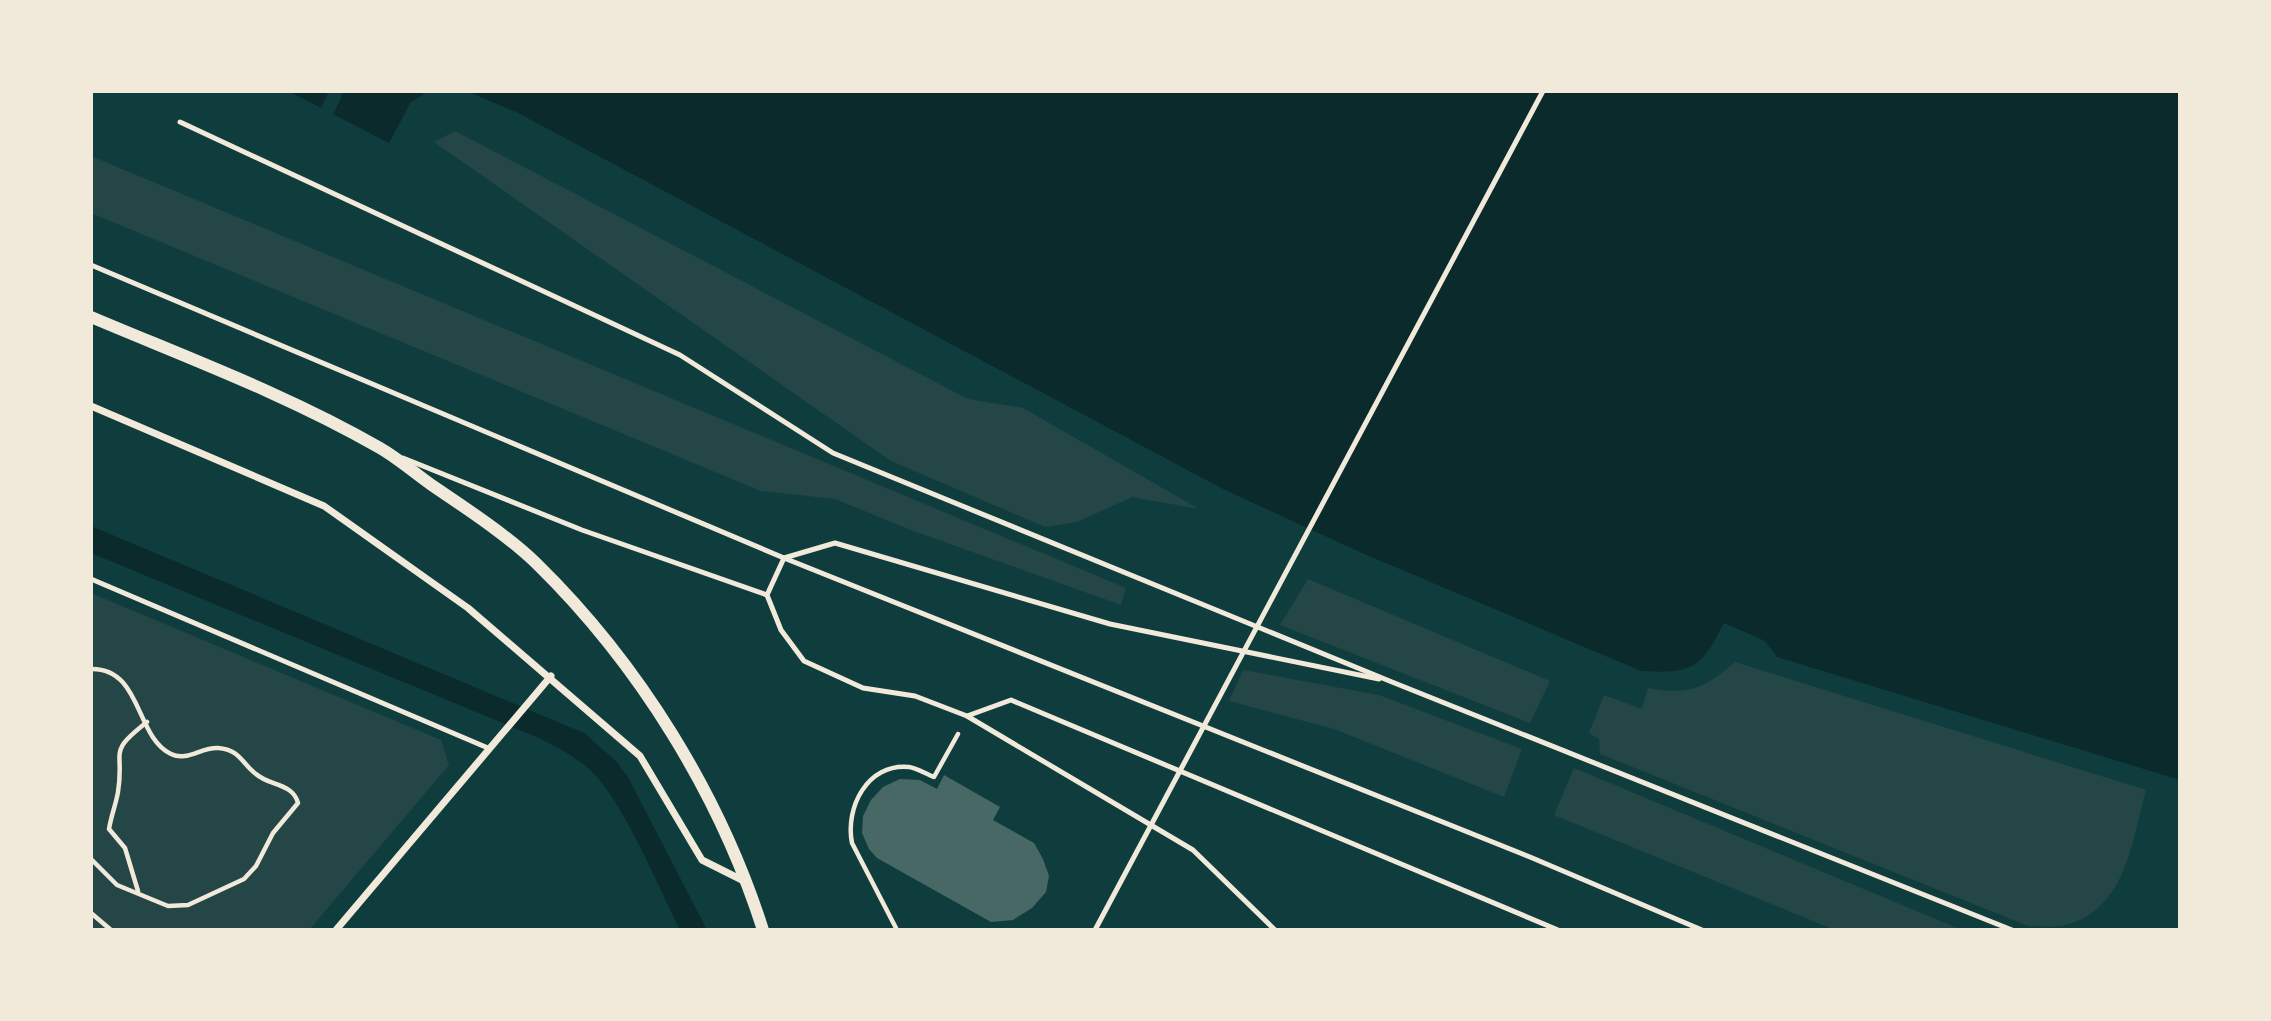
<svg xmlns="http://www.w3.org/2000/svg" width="2271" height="1021" font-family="'Titillium Web',sans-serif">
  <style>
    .green { fill: #244646 }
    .water { fill: #0a2a2b }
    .pier { fill: #0f3d3e }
    .building { fill: #486865 }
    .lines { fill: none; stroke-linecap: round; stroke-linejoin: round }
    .path { stroke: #f1e9da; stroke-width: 4.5 }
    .service { stroke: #f1e9da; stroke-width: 5 }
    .minor { stroke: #f1e9da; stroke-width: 7 }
    .tertiary { stroke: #f1e9da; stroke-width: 12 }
  </style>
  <rect width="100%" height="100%" fill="#0f3d3e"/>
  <g class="green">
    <polygon points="455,131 968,399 1023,408 1199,509 1132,497 1077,522 1045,527 891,461 434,142"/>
    <polygon points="91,156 1126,588 1121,605 911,530 835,499 761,491 91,213"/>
    <polygon points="1308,579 1550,681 1530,723 1280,625"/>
    <polygon points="91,593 441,740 449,765 309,930 91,930"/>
    <path d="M1735,662l411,128c-14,51 -20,119 -80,135 -11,3 -26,1 -38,1l-428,-172 -1,-15 -10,-6 15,-38 38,14 6,-21c41,8 57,0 87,-26z"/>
    <polygon points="1243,670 1379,695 1522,749 1504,797 1334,729 1229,701"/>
    <polygon points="1574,768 1962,930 1835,930 1554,815"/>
  </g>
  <g class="water">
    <polygon points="288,91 429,91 411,102 389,143"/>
    <path d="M466,91h1714v689l-403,-123 -12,-16 -41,-18c-23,45 -31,51 -83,48l-279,-118 -139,-64 -707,-377z"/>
    <path d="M91,526l493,207 32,28 13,18 78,151h-27c-22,-44 -52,-117 -83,-153 -16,-18 -37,-28 -58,-39l-448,-185z"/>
  </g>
  <polygon class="pier" points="329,91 344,91 333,115 321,108"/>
  <polygon class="building" points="944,775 1000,807 993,820 1034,843 1043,859 1049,876 1046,892 1032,908 1013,920 991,922 877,858 869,849 862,833 863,816 871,800 883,787 900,779 920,780 937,789"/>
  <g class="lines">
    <g class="path">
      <path d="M91,669c51,-1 44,68 80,85 16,8 30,-7 47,-6 23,2 23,15 38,26 13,12 37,9 42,29l-25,30 -17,33 -12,13 -56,26 -20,1 -51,-21 -26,-26"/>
      <path d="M138,891l-13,-43 -16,-19c2,-13 7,-25 9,-37 7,-43 -12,-38 29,-70"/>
      <polyline points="91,913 111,930"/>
      <path d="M897,930l-45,-87c-7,-35 15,-80 57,-76 8,1 17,7 25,10l24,-43"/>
    </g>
    <g class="service">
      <polyline points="180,122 680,355 833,453 1392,682 2012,930"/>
      <polyline points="91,265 784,558 1530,857 1702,930"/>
      <polyline points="403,458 582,530 767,595 781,630 804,661 863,688 915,696 967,716 1193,850 1275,930"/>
      <polyline points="91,579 488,748"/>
      <polyline points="767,595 784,558 835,543 1110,624 1379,679"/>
      <polyline points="967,716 1011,700 1558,930"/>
      <polyline points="1095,930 1543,91"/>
    </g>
    <g class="minor">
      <polyline points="91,406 324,506 468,608 640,756 702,860 744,881"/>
      <polyline points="336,930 551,676"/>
    </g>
    <path class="tertiary" d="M91,317c97,41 197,78 289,131 19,11 37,27 56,40 34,23 72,48 101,76 102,100 183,231 226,366"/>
  </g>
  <rect width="2271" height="1021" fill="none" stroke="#f1e9da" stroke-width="186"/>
</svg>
